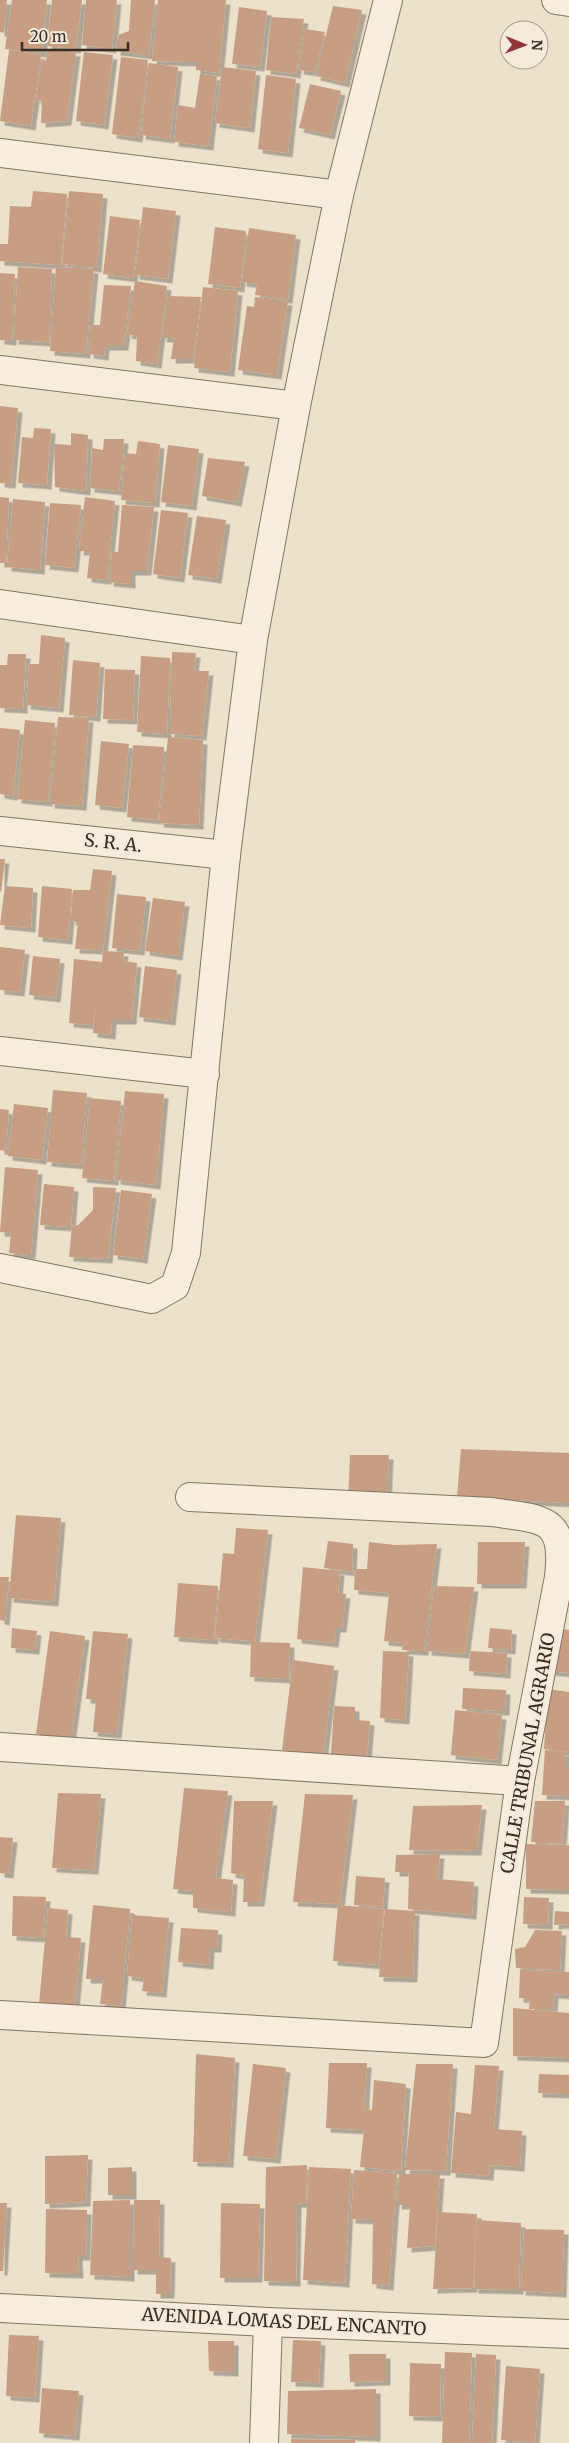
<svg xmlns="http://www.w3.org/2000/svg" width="569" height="2443" font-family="Merriweather,serif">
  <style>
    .building { fill: #c79d84; filter: url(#shadow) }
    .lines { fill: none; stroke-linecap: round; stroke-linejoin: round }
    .minor-casing { stroke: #877360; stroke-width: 30 }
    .minor { stroke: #f7eede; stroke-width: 28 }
    .labels { text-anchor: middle; stroke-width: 4.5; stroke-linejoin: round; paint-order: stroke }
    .street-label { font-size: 18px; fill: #392c22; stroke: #f4ebda }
  </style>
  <defs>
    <filter id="shadow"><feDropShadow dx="4.5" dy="4.5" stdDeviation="0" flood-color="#0004"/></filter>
  </defs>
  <rect width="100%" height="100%" fill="#ece1cb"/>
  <g class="building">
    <polygon points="0,0 7,0 4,33 0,32"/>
    <polygon points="12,0 47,0 42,53 5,49"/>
    <polygon points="52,0 82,0 76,49 47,46"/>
    <polygon points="86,0 117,0 112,49 82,45"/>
    <polygon points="131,0 155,0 149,55 116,51 118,35 129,31"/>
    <polygon points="158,0 226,0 219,73 196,70 196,62 152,61"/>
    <polygon points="333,6 362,10 345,83 316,76"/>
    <polygon points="239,7 267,11 260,67 232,64"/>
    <polygon points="271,17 304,19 296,74 266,70"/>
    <polygon points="305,29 325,32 315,72 299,70"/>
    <polygon points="47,49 76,52 67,121 41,123 42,101 36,100 42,60 46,61"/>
    <polygon points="9,50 41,55 31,126 0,121"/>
    <polygon points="84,52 113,55 104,125 76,121"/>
    <polygon points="121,57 148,60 138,138 112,134"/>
    <polygon points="149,63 178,67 170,139 141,135"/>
    <polygon points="222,67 256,71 250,128 215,123"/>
    <polygon points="200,74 217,76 209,146 174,142 178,105 195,108"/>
    <polygon points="266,75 296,79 288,153 258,149"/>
    <polygon points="310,84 341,91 330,135 299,128"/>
    <polygon points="33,191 67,194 61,265 0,261 0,244 8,244 10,206 31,207"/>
    <polygon points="69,191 103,194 97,268 62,264"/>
    <polygon points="143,207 176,211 168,279 135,275"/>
    <polygon points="110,216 140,220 133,278 103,274"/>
    <polygon points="215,227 246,231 240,288 208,284"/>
    <polygon points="249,228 296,235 288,299 255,295 257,284 242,282"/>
    <polygon points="18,267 52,269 49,342 14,340"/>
    <polygon points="56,267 94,269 86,354 50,351"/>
    <polygon points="0,273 15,274 12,341 0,340"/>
    <polygon points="135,281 167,286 157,364 136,361 137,336 127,334"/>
    <polygon points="104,285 131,286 124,346 105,346 104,356 89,354 91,325 100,325"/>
    <polygon points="203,287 238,291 230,372 194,368"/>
    <polygon points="168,296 201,297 193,359 171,359 174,338 162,338"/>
    <polygon points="255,297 288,301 277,375 238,370 247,306 254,307"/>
    <polygon points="0,406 18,408 11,484 0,483"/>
    <polygon points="34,428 51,429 47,485 18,483 22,437 33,438"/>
    <polygon points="71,433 88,435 86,491 55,487 54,444 71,445"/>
    <polygon points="104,439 124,439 119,491 90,488 92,448 103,450"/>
    <polygon points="138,441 160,444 155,503 121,500 125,453 136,454"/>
    <polygon points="168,445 199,449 192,506 161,502"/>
    <polygon points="208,458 245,462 237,502 202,496"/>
    <polygon points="0,497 9,498 6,563 0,563"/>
    <polygon points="85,497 115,501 107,580 87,578 90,551 79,551"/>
    <polygon points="13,499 45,502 40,570 7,567"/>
    <polygon points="50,503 81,505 74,568 45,565"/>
    <polygon points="122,505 154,507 147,571 131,571 131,584 109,582 112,552 118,552"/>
    <polygon points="161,510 188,513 180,578 153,574"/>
    <polygon points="197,516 226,520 217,579 188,575"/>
    <polygon points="41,635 65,638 59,708 26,705 29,664 39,664"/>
    <polygon points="172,652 196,653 194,671 209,671 202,736 170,734"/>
    <polygon points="8,654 26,654 23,709 0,708 0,665 7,665"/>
    <polygon points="141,656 170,658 167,734 137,732"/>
    <polygon points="73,660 100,663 96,717 69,715"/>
    <polygon points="105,669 135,670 133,720 103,719"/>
    <polygon points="58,717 89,718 82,806 50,804"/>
    <polygon points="25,720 55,723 48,802 17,799"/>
    <polygon points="0,728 20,730 13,796 0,794"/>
    <polygon points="168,737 203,740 199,825 159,823"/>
    <polygon points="101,741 129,744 122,808 95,805"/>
    <polygon points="133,745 164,747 158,820 127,817"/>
    <polygon points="0,859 5,859 1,892 0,891"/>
    <polygon points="93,869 112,871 103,950 75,949 78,922 71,921 73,890 90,890"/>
    <polygon points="5,886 33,888 31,928 0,925"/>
    <polygon points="42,886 72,889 68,940 38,937"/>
    <polygon points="117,894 146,897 140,951 112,948"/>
    <polygon points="153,898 185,902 178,956 145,951"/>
    <polygon points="0,947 25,950 20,992 0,990"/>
    <polygon points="103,951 124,952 123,961 137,963 132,1020 112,1020 111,1035 93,1033 97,997 93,1025 69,1023 74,959 102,962"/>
    <polygon points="33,956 60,959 56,998 29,995"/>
    <polygon points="145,966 177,970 171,1021 139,1017"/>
    <polygon points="53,1090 87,1093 81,1165 47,1162"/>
    <polygon points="125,1091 164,1094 156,1185 116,1180"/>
    <polygon points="90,1098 121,1101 114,1181 82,1178"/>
    <polygon points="14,1104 48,1108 42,1160 8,1156"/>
    <polygon points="0,1109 9,1110 6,1151 0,1150"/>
    <polygon points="5,1167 38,1170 31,1255 9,1253 11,1233 0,1232"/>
    <polygon points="44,1184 74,1187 71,1227 40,1225"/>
    <polygon points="93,1187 116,1188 108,1259 69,1257 72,1226 78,1225 93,1210"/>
    <polygon points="121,1190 152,1194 143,1259 113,1255"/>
    <polygon points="461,1449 569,1453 569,1503 457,1497"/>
    <polygon points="350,1455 389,1455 387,1501 348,1502"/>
    <polygon points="16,1515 61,1518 54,1602 9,1598"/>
    <polygon points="236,1528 268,1530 255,1642 290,1643 289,1679 250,1677 251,1641 215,1638 223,1553 234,1554"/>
    <polygon points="328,1541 353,1544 352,1572 324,1568"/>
    <polygon points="369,1542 395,1545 437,1544 424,1651 402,1650 403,1643 384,1641 389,1593 354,1590 355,1569 367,1569"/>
    <polygon points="478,1542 525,1542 522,1584 477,1584"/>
    <polygon points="303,1567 340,1571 338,1593 346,1594 342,1628 336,1628 334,1643 297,1639"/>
    <polygon points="0,1577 9,1577 5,1621 0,1620"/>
    <polygon points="178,1583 218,1586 214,1640 174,1637"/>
    <polygon points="434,1586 474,1587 465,1654 427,1651"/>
    <polygon points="12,1628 37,1631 35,1650 11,1648"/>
    <polygon points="490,1628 512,1630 511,1650 488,1648"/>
    <polygon points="555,1628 569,1630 569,1673 548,1671"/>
    <polygon points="50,1631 85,1636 71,1739 36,1734"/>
    <polygon points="93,1631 128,1634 117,1734 93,1732 96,1700 86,1699"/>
    <polygon points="383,1651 409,1652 405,1720 380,1718"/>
    <polygon points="470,1651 507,1653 506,1674 469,1671"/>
    <polygon points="293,1660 334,1666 323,1756 282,1750"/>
    <polygon points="463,1688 506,1690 505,1711 462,1709"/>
    <polygon points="548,1689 569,1692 569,1752 544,1749"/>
    <polygon points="334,1706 355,1707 355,1720 370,1721 367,1757 331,1754"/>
    <polygon points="455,1710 502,1715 497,1760 451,1755"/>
    <polygon points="545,1750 565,1752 565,1767 569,1767 569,1796 542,1795"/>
    <polygon points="184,1788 228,1791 216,1878 233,1880 231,1912 193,1908 193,1891 173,1889"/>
    <polygon points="58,1793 101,1794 94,1870 52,1868"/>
    <polygon points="305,1794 353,1795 340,1904 293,1902"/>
    <polygon points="234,1801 273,1801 260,1902 243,1902 244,1876 231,1873"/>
    <polygon points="535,1801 565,1801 562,1844 531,1842"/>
    <polygon points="482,1805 477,1851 409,1850 413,1806"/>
    <polygon points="0,1837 13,1838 9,1874 0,1873"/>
    <polygon points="526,1844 569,1845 569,1890 526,1889"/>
    <polygon points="440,1854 438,1879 474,1882 472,1915 408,1909 409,1872 395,1872 396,1855"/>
    <polygon points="356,1876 385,1878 383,1907 354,1905"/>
    <polygon points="13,1896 46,1897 43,1938 12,1936"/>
    <polygon points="524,1897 549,1898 548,1925 523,1924"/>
    <polygon points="93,1905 130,1909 121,2006 100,2004 103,1979 86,1979"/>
    <polygon points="338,1905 384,1909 378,1965 333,1961"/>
    <polygon points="48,1908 68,1910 66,1937 81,1938 75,2006 39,2004"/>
    <polygon points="385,1909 415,1911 413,1978 379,1977"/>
    <polygon points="555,1911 569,1912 569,1924 554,1925"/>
    <polygon points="132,1915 169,1918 162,1993 142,1991 144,1978 127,1976"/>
    <polygon points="181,1928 218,1930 217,1948 210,1948 209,1965 178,1962"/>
    <polygon points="535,1930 562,1931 560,1970 516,1968 515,1949 525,1947"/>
    <polygon points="520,1970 569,1972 569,1995 554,1994 553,2009 529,2009 530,1999 519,1998"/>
    <polygon points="513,2008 569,2013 569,2058 513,2056"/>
    <polygon points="196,2054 235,2058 229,2163 193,2162"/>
    <polygon points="329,2063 367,2063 364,2117 365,2109 372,2110 374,2080 406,2084 401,2171 360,2167 364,2130 326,2128"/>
    <polygon points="253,2064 286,2068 276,2159 243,2156"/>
    <polygon points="416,2064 453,2064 446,2171 405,2170"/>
    <polygon points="475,2065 499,2066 494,2129 522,2131 520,2167 490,2165 489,2176 451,2173 456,2112 471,2114"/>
    <polygon points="539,2074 569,2075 569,2094 538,2093"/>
    <polygon points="88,2155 86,2202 45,2204 45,2156"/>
    <polygon points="307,2165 306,2204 297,2203 296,2282 264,2281 266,2167"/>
    <polygon points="132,2167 132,2195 108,2195 108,2168"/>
    <polygon points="309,2167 351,2169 345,2283 303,2280"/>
    <polygon points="354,2170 397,2173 389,2286 372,2284 373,2220 351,2219"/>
    <polygon points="399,2174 440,2174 435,2246 407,2248 410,2205 397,2205"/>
    <polygon points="130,2200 130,2277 90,2275 93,2201"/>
    <polygon points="134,2200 160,2200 159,2257 171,2258 170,2294 156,2294 156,2270 133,2270"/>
    <polygon points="0,2203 7,2203 3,2271 0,2271"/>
    <polygon points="221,2203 260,2204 258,2278 220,2278"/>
    <polygon points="46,2209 87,2210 86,2256 78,2256 79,2274 45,2273"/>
    <polygon points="438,2212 477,2214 473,2288 433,2289"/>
    <polygon points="477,2220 521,2223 519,2290 474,2289"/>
    <polygon points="524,2229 564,2230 562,2293 521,2291"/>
    <polygon points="9,2335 39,2336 35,2398 6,2396"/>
    <polygon points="293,2340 321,2341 319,2383 291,2382"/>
    <polygon points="208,2341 234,2341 234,2372 209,2371"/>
    <polygon points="445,2352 472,2353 469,2443 442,2443"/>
    <polygon points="349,2354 386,2354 386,2381 350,2382"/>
    <polygon points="476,2354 496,2355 492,2443 472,2443"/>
    <polygon points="410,2363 441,2364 440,2417 409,2416"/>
    <polygon points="506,2366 540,2369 535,2443 501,2440"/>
    <polygon points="42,2388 79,2391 75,2436 39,2433"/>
    <polygon points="376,2389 376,2437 287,2434 288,2391"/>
    <polygon points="291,2439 355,2440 355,2443 291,2443"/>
  </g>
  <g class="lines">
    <g class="minor-casing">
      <g id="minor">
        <polyline points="556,0 569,2"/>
        <polyline points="0,153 339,195"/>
        <polyline points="0,370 296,406"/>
        <polyline points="0,604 253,640"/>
        <polyline points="0,831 226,855"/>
        <polyline points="0,1051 205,1074"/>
        <polyline points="0,1268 152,1299 175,1286 186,1253 226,855 253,640 296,406 339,195 388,0"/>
        <polyline points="0,1747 520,1781"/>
        <path d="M0,2015l484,28 36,-262 39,-204c7,-62 -17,-57 -67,-65l-302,-15"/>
        <polyline points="0,2308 268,2322 569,2334"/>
        <polyline points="264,2443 268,2322"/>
      </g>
    </g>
    <use href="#minor" class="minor"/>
  </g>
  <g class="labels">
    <g class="street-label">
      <text transform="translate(113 843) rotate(6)" y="6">S. R. A.</text>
      <text transform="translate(528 1753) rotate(-80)" y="6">CALLE TRIBUNAL AGRARIO</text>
      <text transform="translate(284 2322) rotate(3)" y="6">AVENIDA LOMAS DEL ENCANTO</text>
    </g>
  </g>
  <g transform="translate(524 45) rotate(91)"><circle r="24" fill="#f4ebda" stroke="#a99f90"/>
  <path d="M0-4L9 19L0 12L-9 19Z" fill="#923539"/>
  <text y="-8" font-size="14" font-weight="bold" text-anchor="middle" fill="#392c22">N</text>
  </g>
  <path d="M22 42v8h106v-8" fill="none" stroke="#392c22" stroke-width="2.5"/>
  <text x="30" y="42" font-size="15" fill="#392c22" stroke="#f4ebda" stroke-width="4" paint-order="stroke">20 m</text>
</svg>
